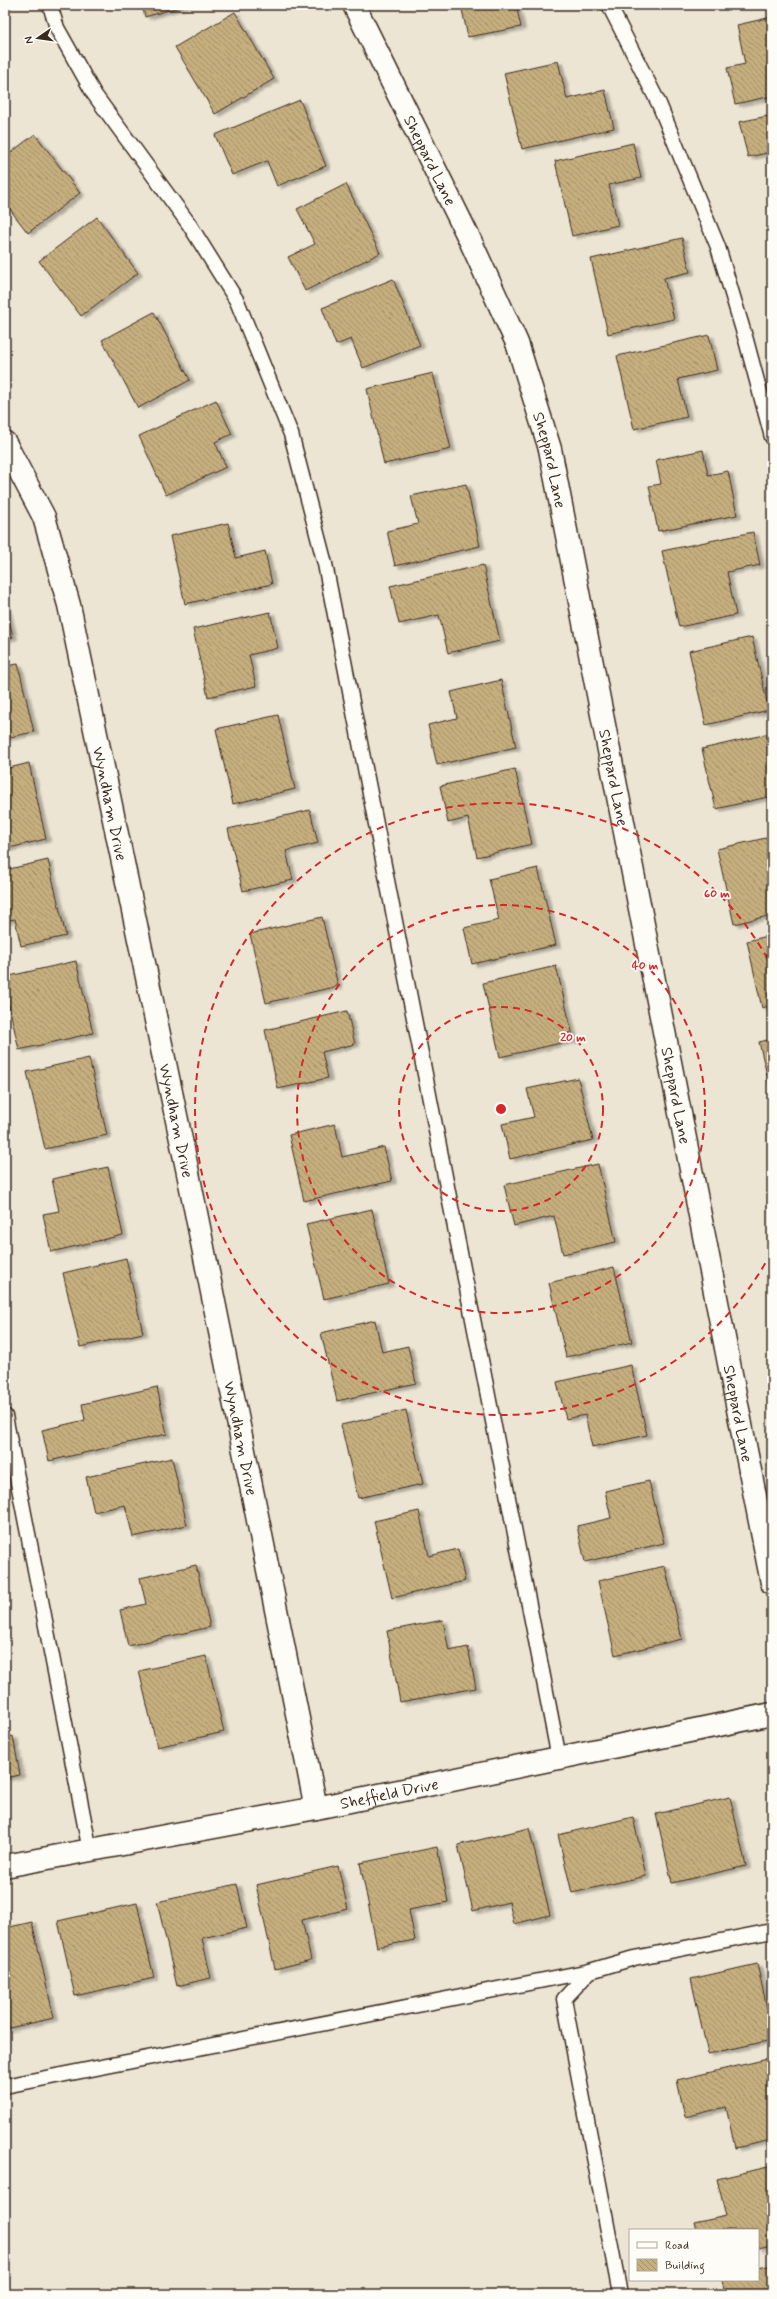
<svg xmlns="http://www.w3.org/2000/svg" width="777" height="2299" font-family="Mynerve,sans-serif">
  <style>
    .building { fill: url(#building-back-hatch); stroke: #3b2a1e; filter: url(#shadow) }
    .lines { fill: none; stroke-linecap: round; stroke-linejoin: round }
    .service-casing { stroke: #3b2a1e; stroke-width: 17 }
    .minor-casing { stroke: #3b2a1e; stroke-width: 25 }
    .service { stroke: #fdfcf7; stroke-width: 14 }
    .minor { stroke: #fdfcf7; stroke-width: 22 }
    .ring { fill: none; stroke: #d62828; stroke-width: 2; stroke-dasharray: 7 5 }
    .labels { text-anchor: middle; stroke-width: 3.5; stroke-linejoin: round; paint-order: stroke }
    .street-label { font-size: 16px; fill: #3b2a1e; stroke: #fdfcf7 }
    .centre { fill: #d62828; stroke: #fdfcf7; stroke-width: 2 }
    .ring-label { font-size: 12px; text-anchor: middle; font-weight: bold; fill: #d62828; stroke: #fdfcf7; stroke-width: 3.5; stroke-linejoin: round; paint-order: stroke }
  </style>
  <defs>
    <pattern id="building-back-hatch" width="6" height="6" patternUnits="userSpaceOnUse"><rect width="6" height="6" fill="#c6af7e"/><path d="M-1 5l2 2M0 0l6 6M5-1l2 2" fill="none" stroke="#a28f67"/></pattern>
    <filter id="shadow"><feDropShadow dx="4.5" dy="2.5" stdDeviation="1" flood-color="#0004"/></filter>
  </defs>
  <rect width="100%" height="100%" fill="#ece5d3"/>
  <filter id="ink" filterUnits="userSpaceOnUse"><feTurbulence type="fractalNoise" baseFrequency=".025" numOctaves="2"/><feDisplacementMap in="SourceGraphic" scale="8" xChannelSelector="R" yChannelSelector="G"/><feConvolveMatrix kernelMatrix="1 2 1 2 8 2 1 2 1" color-interpolation-filters="sRGB"/></filter>
  <g filter="url(#ink)">
    <g class="building">
      <polygon points="142,5 186,5 145,17"/>
      <polygon points="461,5 516,5 521,27 468,37"/>
      <polygon points="235,12 274,79 215,114 175,47"/>
      <polygon points="772,17 772,96 735,104 727,68 745,64 737,25"/>
      <polygon points="558,61 567,99 605,90 614,128 522,149 504,73"/>
      <polygon points="300,100 326,166 277,186 267,161 232,175 215,135"/>
      <polygon points="772,115 772,152 748,157 739,122"/>
      <polygon points="35,134 80,193 28,233 5,203 5,157"/>
      <polygon points="633,143 641,178 609,185 618,225 572,236 555,161"/>
      <polygon points="346,184 380,253 305,291 288,257 315,244 297,209"/>
      <polygon points="97,217 138,273 81,316 39,261"/>
      <polygon points="682,238 690,272 664,278 674,319 608,334 591,259"/>
      <polygon points="393,279 420,345 363,368 351,339 336,345 322,308"/>
      <polygon points="154,312 190,380 138,408 102,340"/>
      <polygon points="709,335 717,370 678,379 687,417 634,429 617,356"/>
      <polygon points="433,373 451,449 384,464 367,389"/>
      <polygon points="216,400 232,434 215,442 226,467 166,495 139,436"/>
      <polygon points="703,450 708,475 728,471 737,515 658,531 649,486 661,484 656,460"/>
      <polygon points="466,484 480,546 395,566 387,531 418,524 411,496"/>
      <polygon points="228,523 236,558 265,551 272,584 185,604 170,536"/>
      <polygon points="753,532 760,565 727,572 736,615 679,627 662,551"/>
      <polygon points="483,565 500,641 448,653 439,615 399,624 390,586"/>
      <polygon points="5,603 13,637 5,639"/>
      <polygon points="270,612 278,648 249,655 256,686 208,697 193,629"/>
      <polygon points="752,637 769,710 706,725 689,651"/>
      <polygon points="18,664 34,732 5,738 5,666"/>
      <polygon points="501,680 516,747 437,765 428,725 457,718 451,692"/>
      <polygon points="278,715 295,789 233,804 216,729"/>
      <polygon points="772,733 772,796 716,809 702,749"/>
      <polygon points="29,763 46,839 5,849 5,769"/>
      <polygon points="515,769 532,844 477,857 468,818 448,823 440,786"/>
      <polygon points="310,810 318,843 286,851 293,880 243,891 228,829"/>
      <polygon points="770,837 772,847 772,915 734,924 717,849"/>
      <polygon points="48,860 66,936 21,946 15,919 5,921 5,870"/>
      <polygon points="538,868 556,945 472,964 464,928 499,920 489,879"/>
      <polygon points="322,917 338,986 266,1003 250,934"/>
      <polygon points="772,935 772,1005 762,1008 747,941"/>
      <polygon points="76,961 93,1033 19,1050 5,988 5,977"/>
      <polygon points="556,966 574,1040 500,1057 483,983"/>
      <polygon points="347,1011 355,1044 322,1052 328,1078 278,1089 265,1030"/>
      <polygon points="772,1039 772,1096 759,1042"/>
      <polygon points="89,1058 107,1135 45,1149 27,1072"/>
      <polygon points="578,1078 593,1140 510,1159 502,1124 534,1117 527,1089"/>
      <polygon points="335,1124 342,1157 384,1147 392,1181 304,1201 289,1135"/>
      <polygon points="598,1164 616,1242 563,1254 554,1216 514,1226 504,1185"/>
      <polygon points="108,1167 123,1235 51,1252 43,1214 59,1211 52,1179"/>
      <polygon points="372,1209 389,1284 324,1299 306,1224"/>
      <polygon points="126,1258 143,1333 80,1347 63,1273"/>
      <polygon points="614,1267 632,1342 566,1357 549,1283"/>
      <polygon points="375,1320 382,1352 408,1346 416,1383 337,1401 321,1333"/>
      <polygon points="631,1365 647,1435 592,1447 585,1415 566,1419 557,1382"/>
      <polygon points="157,1387 167,1434 49,1461 42,1430 85,1420 82,1404"/>
      <polygon points="406,1410 423,1484 358,1498 341,1425"/>
      <polygon points="172,1458 187,1525 133,1537 125,1505 94,1512 86,1477"/>
      <polygon points="649,1481 664,1543 585,1562 577,1526 611,1518 605,1491"/>
      <polygon points="419,1511 429,1556 458,1549 465,1581 392,1598 374,1521"/>
      <polygon points="196,1565 210,1627 128,1646 120,1610 146,1604 140,1578"/>
      <polygon points="665,1566 682,1639 615,1655 598,1581"/>
      <polygon points="443,1620 449,1651 468,1647 476,1688 400,1702 387,1631"/>
      <polygon points="206,1656 224,1732 157,1747 139,1671"/>
      <polygon points="13,1736 20,1775 5,1778 5,1738"/>
      <polygon points="730,1797 746,1866 672,1883 656,1814"/>
      <polygon points="633,1817 646,1876 572,1893 558,1835"/>
      <polygon points="529,1828 550,1915 514,1924 509,1902 473,1911 458,1845"/>
      <polygon points="437,1847 448,1902 409,1910 415,1940 377,1947 360,1863"/>
      <polygon points="338,1866 348,1909 302,1920 311,1960 275,1969 256,1885"/>
      <polygon points="237,1884 247,1928 202,1938 211,1978 177,1986 157,1902"/>
      <polygon points="137,1903 154,1978 75,1996 58,1921"/>
      <polygon points="32,1922 54,2018 5,2029 5,1928"/>
      <polygon points="757,1964 772,2030 772,2040 708,2054 691,1979"/>
      <polygon points="772,2058 772,2140 735,2148 726,2107 685,2117 677,2080"/>
      <polygon points="772,2166 772,2245 758,2248 758,2230 696,2230 694,2223 726,2216 717,2179"/>
      <polygon points="772,2265 772,2294 725,2294 722,2280 758,2280 758,2268"/>
    </g>
    <g class="lines">
      <g class="service-casing">
        <g id="service">
          <polyline points="50,5 57,28 94,94 189,224 237,301 291,434 325,564 559,1758"/>
          <polyline points="609,5 659,104 718,247 746,340 772,437"/>
          <polyline points="5,1416 90,1851"/>
          <polyline points="5,2086 590,1971"/>
          <polyline points="620,2294 564,1999 590,1971 634,1958 772,1931"/>
        </g>
      </g>
      <g class="minor-casing">
        <g id="minor">
          <path id="s1" d="M354,5l116,235 47,103 33,106 222,1134"/>
          <path id="s2" d="M5,443l39,74 25,88 119,568 128,635"/>
          <path id="s3" d="M5,1866l311,-58 456,-94"/>
        </g>
      </g>
      <use href="#service" class="service"/>
      <use href="#minor" class="minor"/>
    </g>
  </g>
  <g class="ring">
    <circle cx="501" cy="1109" r="102"/>
    <circle cx="501" cy="1109" r="204"/>
    <path d="M771 1253A306 306 0 1 1 771 965"/>
  </g>
  <g class="labels">
    <g class="street-label">
      <text dy="6" stroke="none"><textPath href="#s1" startOffset="173">Sheppard Lane</textPath></text>
      <text dy="6" stroke="none"><textPath href="#s1" startOffset="497">Sheppard Lane</textPath></text>
      <text dy="6" stroke="none"><textPath href="#s1" startOffset="821">Sheppard Lane</textPath></text>
      <text dy="6" stroke="none"><textPath href="#s2" startOffset="378">Wyndham Drive</textPath></text>
      <text dy="6" stroke="none"><textPath href="#s1" startOffset="1145">Sheppard Lane</textPath></text>
      <text dy="6" stroke="none"><textPath href="#s2" startOffset="702">Wyndham Drive</textPath></text>
      <text dy="6" stroke="none"><textPath href="#s1" startOffset="1469">Sheppard Lane</textPath></text>
      <text dy="6" stroke="none"><textPath href="#s2" startOffset="1026">Wyndham Drive</textPath></text>
      <text dy="6" stroke="none"><textPath href="#s3" startOffset="391">Sheffield Drive</textPath></text>
    </g>
  </g>
  <circle cx="501" cy="1109" r="6" class="centre"/>
  <g class="ring-label">
    <text x="717" y="897">60 m</text>
    <text x="645" y="969">40 m</text>
    <text x="573" y="1041">20 m</text>
  </g>
  <rect width="777" height="2299" fill="none" stroke="#fdfcf7" stroke-width="20"/>
  <rect x="10" y="10" width="757" height="2279" fill="none" stroke="#3b2a1e" stroke-width="1.5" filter="url(#ink)"/>
  <rect x="629" y="2229" width="130" height="52" fill="#fdfcf7" stroke="#afa8a0"/>
  <rect x="637" y="2242" width="20" height="6" fill="#fdfcf7" stroke="#afa8a0"/>
  <text x="665" y="2249" font-size="12" fill="#3b2a1e">Road</text>
  <rect x="637" y="2259" width="20" height="12" fill="url(#building-back-hatch)" stroke="#afa8a0"/>
  <text x="665" y="2269" font-size="12" fill="#3b2a1e">Building</text>
  <g transform="translate(38 38) rotate(257)" stroke="#fdfcf7" stroke-width="3" paint-order="stroke">
  <path d="M0-3L7 15L0 10L-7 15Z" fill="#3b2a1e"/>
  <text y="-6" font-size="11" font-weight="bold" text-anchor="middle" fill="#3b2a1e">N</text>
  </g>
</svg>
